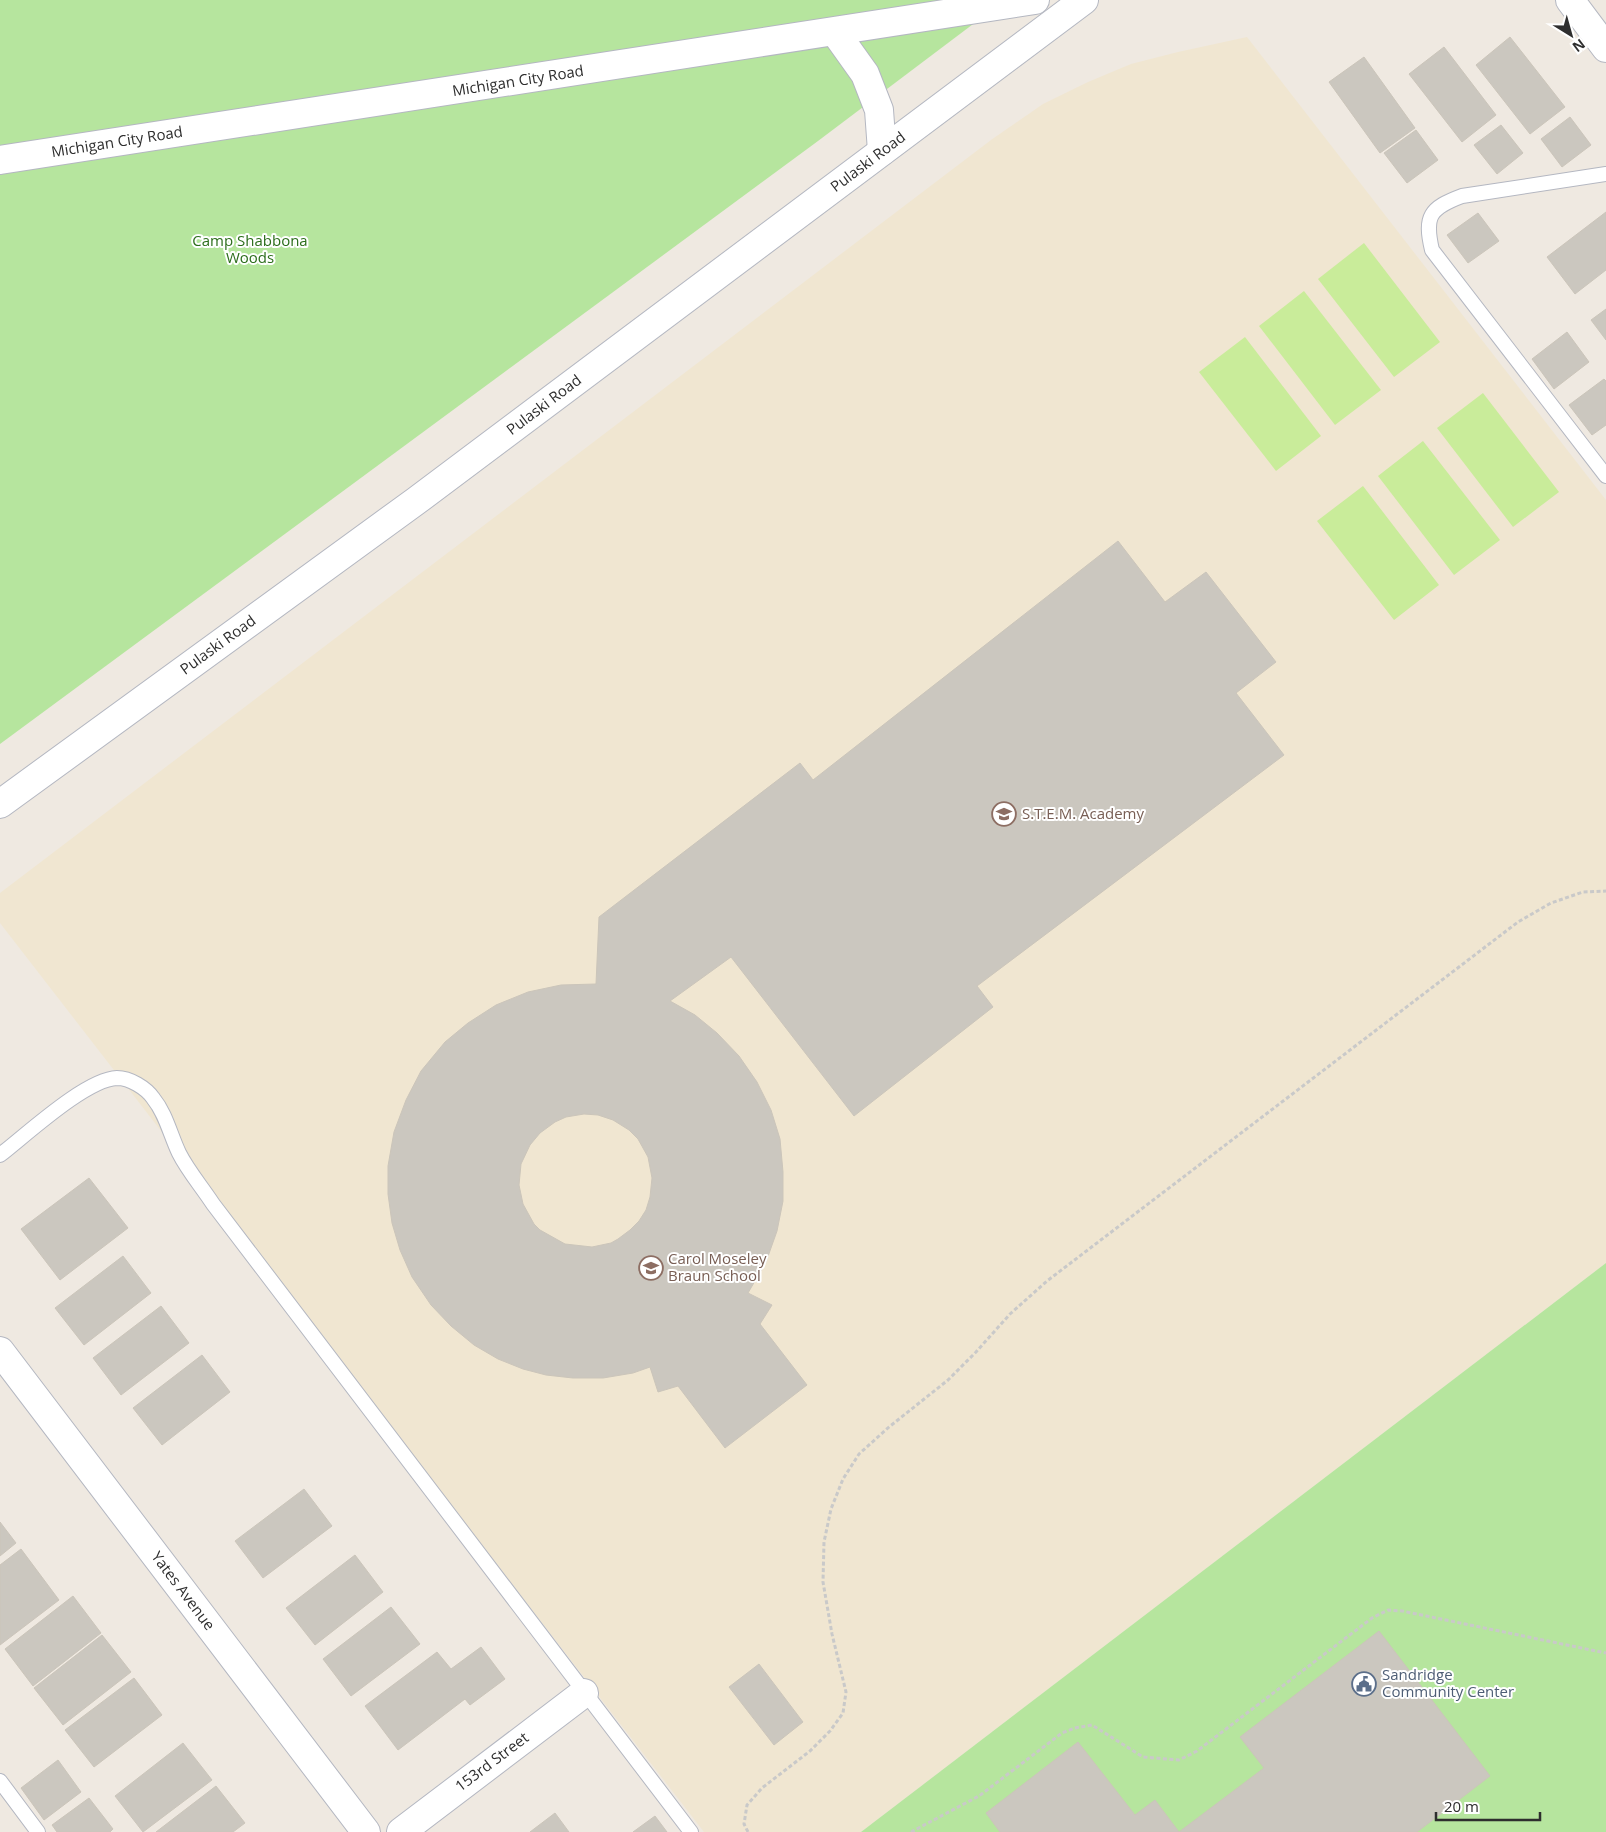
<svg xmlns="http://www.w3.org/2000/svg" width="1606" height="1832" font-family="'Open Sans',sans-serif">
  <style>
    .education { fill: #f0e6d1 }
    .park { fill: #b6e59e }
    .pitch { fill: #c9ec9a }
    .building { fill: #cbc7bf; stroke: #cbc5ba; fill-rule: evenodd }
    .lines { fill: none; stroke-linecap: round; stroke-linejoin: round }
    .lane-casing { stroke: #b4b7c1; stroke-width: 16 }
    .street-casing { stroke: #b4b7c1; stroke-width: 30 }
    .secondary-casing { stroke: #b4b7c1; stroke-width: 30 }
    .path { stroke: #c9c9c9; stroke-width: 3; stroke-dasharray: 4 2.5; stroke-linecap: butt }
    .lane { stroke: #fff; stroke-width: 14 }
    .street { stroke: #fff; stroke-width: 28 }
    .secondary { stroke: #fff; stroke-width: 28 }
    .labels { text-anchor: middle; stroke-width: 4; stroke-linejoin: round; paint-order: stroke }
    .street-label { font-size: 15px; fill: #2e2e2e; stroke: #fff }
    .park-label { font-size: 15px; fill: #2c6e1b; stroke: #fff }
    .education-label { font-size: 15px; fill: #785e54; stroke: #fff; text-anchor: start }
    .service-label { font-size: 15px; fill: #4e5e75; stroke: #fff; text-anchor: start }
  </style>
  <rect width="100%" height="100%" fill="#efe9e1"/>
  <polygon class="education" points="1247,37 1606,500 1606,1263 861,1832 704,1832 0,923 0,893 991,140 1043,104 1088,82 1131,64 1178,52"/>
  <g class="park">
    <polygon points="0,0 1005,0 818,141 0,744"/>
    <polygon points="1606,1263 1606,1832 861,1832"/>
  </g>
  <g class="pitch">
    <polygon points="1364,243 1440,342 1394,377 1318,279"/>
    <polygon points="1304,291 1381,390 1335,425 1259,326"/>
    <polygon points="1245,337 1321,436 1276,471 1199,372"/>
    <polygon points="1483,393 1559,492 1513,527 1437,428"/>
    <polygon points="1423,441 1500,540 1454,575 1378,476"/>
    <polygon points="1363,486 1439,585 1394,620 1317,521"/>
  </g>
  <g class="building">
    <polygon points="1510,37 1565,107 1530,134 1476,65"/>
    <polygon points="1444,47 1496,115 1462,142 1409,74"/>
    <polygon points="1364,57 1415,128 1380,153 1329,82"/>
    <polygon points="1570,117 1591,145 1562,167 1541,139"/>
    <polygon points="1501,125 1523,153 1497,174 1474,145"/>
    <polygon points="1416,130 1438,160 1407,183 1384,153"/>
    <polygon points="1606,212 1606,270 1575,294 1547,257"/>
    <polygon points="1478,213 1499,241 1468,263 1447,235"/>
    <polygon points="1606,309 1606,340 1591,320"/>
    <polygon points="1567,332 1589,362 1554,389 1532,359"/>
    <polygon points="1604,379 1606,381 1606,425 1592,435 1569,405"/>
    <path d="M1118,541l47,61 41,-30 70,90 -40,31 48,62 -307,231 16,21 -139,109 -123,-159 -61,44 25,14 22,18 22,23 18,26 14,28 9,29 3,33v29l-6,30 -11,31 -18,31 24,12 -12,19 47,61 -82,63 -47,-62 -20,6 -8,-25 -17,6 -30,5h-30l-27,-3 -23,-6 -25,-10 -24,-14 -23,-19 -20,-21 -19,-28 -12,-27 -8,-27 -4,-29v-28l6,-34 12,-32 15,-29 24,-29 23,-19 28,-18 32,-13 33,-7 35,-1 3,-67 201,-154 13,17zM584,1114l14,1 15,5 16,10 9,9 10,18 4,21 -2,19 -4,13 -7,11 -9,9 -12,9 -7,4 -19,4 -27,-3 -25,-14 -6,-6 -11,-20 -4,-19 2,-21 9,-19 10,-12 15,-11 11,-5z"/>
    <polygon points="89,1178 128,1228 60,1280 21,1229"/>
    <polygon points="123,1256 151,1293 84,1345 55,1308"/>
    <polygon points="161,1306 189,1343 121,1395 93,1358"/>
    <polygon points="202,1355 230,1392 162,1445 133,1408"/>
    <polygon points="304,1489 332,1526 263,1578 235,1541"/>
    <polygon points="0,1522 16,1543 0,1556"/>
    <polygon points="21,1549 59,1600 0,1645 0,1565"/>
    <polygon points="355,1555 383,1592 315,1645 286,1608"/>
    <polygon points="73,1596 101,1633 33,1686 5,1649"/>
    <polygon points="391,1607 420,1644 351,1696 323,1659"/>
    <polygon points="1379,1631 1490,1776 1417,1832 1000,1832 986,1813 1078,1742 1135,1815 1155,1800 1179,1832 1264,1768 1240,1737"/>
    <polygon points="102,1635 131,1672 63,1725 34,1688"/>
    <polygon points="481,1647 505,1679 470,1705 465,1699 398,1750 365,1706 437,1652 451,1669"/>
    <polygon points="759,1664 803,1722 774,1745 729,1687"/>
    <polygon points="134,1678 162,1715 94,1767 65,1730"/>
    <polygon points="183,1743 212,1780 143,1832 115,1796"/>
    <polygon points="58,1760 81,1792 44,1820 21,1788"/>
    <polygon points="216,1786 245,1823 233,1832 156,1832"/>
    <polygon points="89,1798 113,1829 110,1832 57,1832 52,1825"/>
    <polygon points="555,1813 569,1832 530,1832"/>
    <polygon points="655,1816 667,1832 633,1832"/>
  </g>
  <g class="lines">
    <g class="lane-casing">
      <g id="lane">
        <path d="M1606,174l-144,22c-32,12 -38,20 -30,54l174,226"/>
        <path d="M0,1155c26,-20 86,-76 117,-77 13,0 29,10 36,20 13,16 17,36 26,55 9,18 23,34 34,51l478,628"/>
        <polyline points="0,1781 38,1832"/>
      </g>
    </g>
    <g class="street-casing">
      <g id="street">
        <polyline points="1570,0 1606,48"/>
        <polyline points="0,1351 366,1832"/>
        <polyline points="401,1832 584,1693"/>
      </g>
    </g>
    <g class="secondary-casing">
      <g id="secondary">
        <polyline points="835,32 865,74 879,110 882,151"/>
        <polyline points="0,160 1035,0"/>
        <polyline points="0,804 416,501 1084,0"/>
      </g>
    </g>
    <g class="path">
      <polyline points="748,1832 744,1824 747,1805 762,1788 810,1751 830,1731 843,1713 846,1692 832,1634 823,1582 824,1542 831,1509 843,1479 859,1454 889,1427 948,1380 976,1352 1010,1314 1047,1281 1518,922 1551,903 1583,892 1606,891"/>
      <polyline points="911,1832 979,1796 1062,1733 1075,1728 1092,1725 1143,1757 1179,1760 1197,1751 1372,1618 1388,1610 1402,1611 1606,1653"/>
    </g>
    <use href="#lane" class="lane"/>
    <use href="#street" class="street"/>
    <use href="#secondary" class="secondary"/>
  </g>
  <defs>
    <g id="school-ring" transform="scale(1.25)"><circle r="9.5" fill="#fff" stroke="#8d6e63" stroke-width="1.5"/><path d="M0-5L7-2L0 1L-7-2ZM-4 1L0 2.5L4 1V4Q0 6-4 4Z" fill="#8d6e63"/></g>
    <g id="civic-ring" transform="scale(1.25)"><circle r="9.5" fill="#fff" stroke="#5c6f8a" stroke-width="1.5"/><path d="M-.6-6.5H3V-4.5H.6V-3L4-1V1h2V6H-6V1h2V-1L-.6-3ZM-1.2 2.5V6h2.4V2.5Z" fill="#5c6f8a"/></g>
  </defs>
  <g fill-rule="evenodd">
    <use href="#school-ring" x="1004" y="814"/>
    <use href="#school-ring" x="651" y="1268"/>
    <use href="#civic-ring" x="1364" y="1684"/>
  </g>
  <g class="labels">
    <g class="street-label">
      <text transform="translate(518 81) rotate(-9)" y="5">Michigan City Road</text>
      <text transform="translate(117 142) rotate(-9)" y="5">Michigan City Road</text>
      <text transform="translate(868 162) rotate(-37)" y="5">Pulaski Road</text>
      <text transform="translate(544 405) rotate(-37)" y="5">Pulaski Road</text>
      <text transform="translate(218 645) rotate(-36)" y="5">Pulaski Road</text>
      <text transform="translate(183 1591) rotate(53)" y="5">Yates Avenue</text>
      <text transform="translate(492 1762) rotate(-37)" y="5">153rd Street</text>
    </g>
    <g class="park-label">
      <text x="250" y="246">Camp Shabbona<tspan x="250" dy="17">Woods</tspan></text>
    </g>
    <g class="education-label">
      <text x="1022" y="819">S.T.E.M. Academy</text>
      <text x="668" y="1264">Carol Moseley<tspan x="668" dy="17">Braun School</tspan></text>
    </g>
    <g class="service-label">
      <text x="1382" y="1680">Sandridge<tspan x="1382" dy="17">Community Center</tspan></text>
    </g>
  </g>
  <g transform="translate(1571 35) rotate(143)" stroke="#ffffff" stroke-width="4" paint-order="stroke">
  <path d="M0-4L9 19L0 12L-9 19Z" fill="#2e2e2e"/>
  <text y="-8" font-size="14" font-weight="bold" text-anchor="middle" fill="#2e2e2e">N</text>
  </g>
  <path d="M1436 1812v8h104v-8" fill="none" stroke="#2e2e2e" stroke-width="2.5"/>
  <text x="1444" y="1812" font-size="15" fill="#2e2e2e" stroke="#ffffff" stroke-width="4" paint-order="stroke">20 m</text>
</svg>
